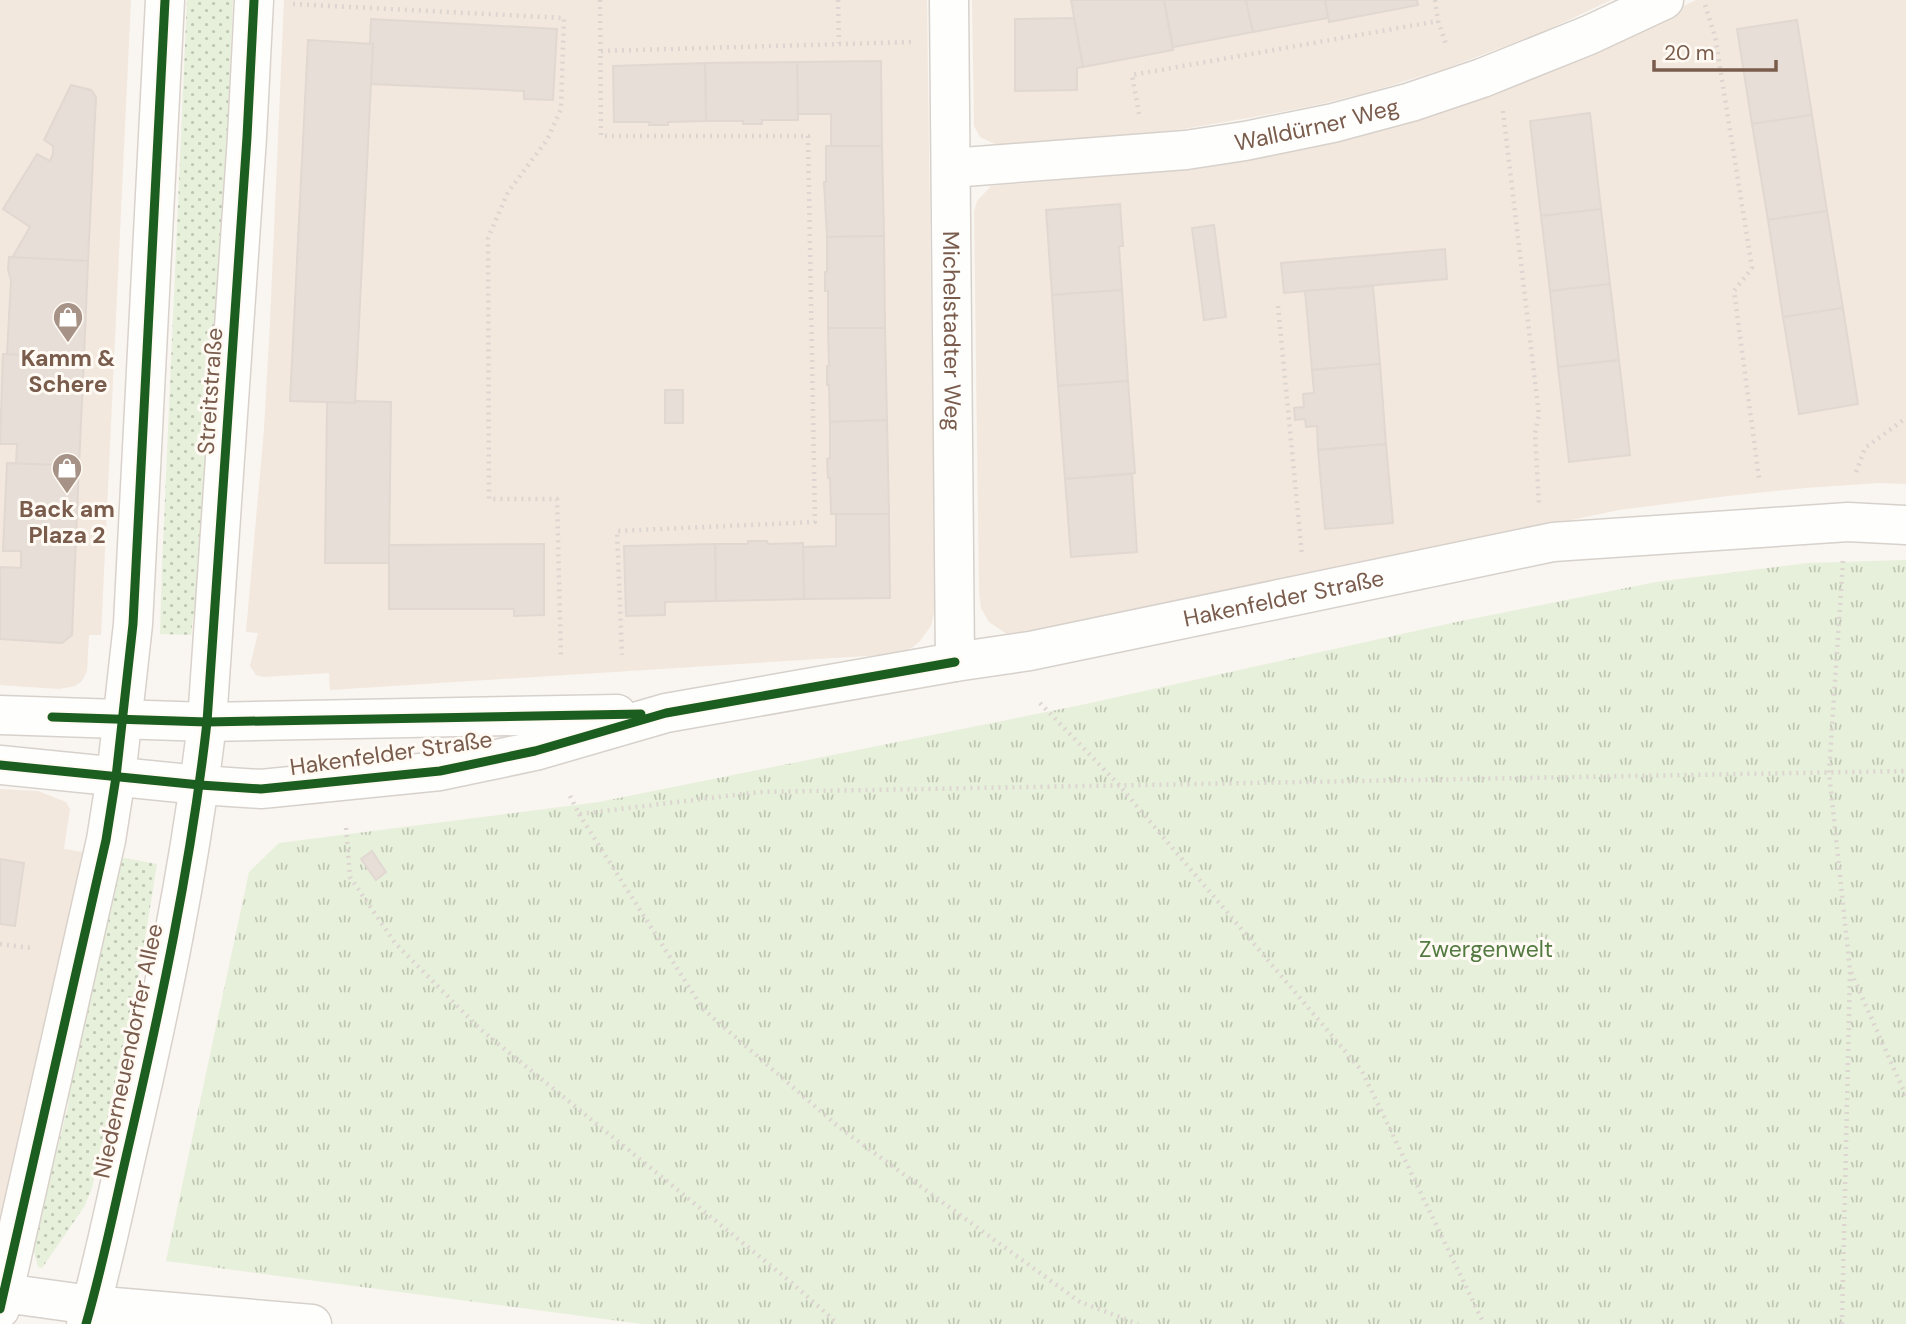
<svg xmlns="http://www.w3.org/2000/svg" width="1906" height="1324" font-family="'DM Sans',sans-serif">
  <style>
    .residential { fill: #f2e8de }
    .grass { fill: url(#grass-dots) }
    .park { fill: url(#park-tufts) }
    .building { fill: #e6ded7; stroke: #e2d8d2; stroke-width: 2 }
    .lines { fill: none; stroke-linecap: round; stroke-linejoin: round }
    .minor-casing { stroke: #d7d1cb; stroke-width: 41 }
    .secondary-casing { stroke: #d9d2cb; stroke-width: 41 }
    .path { stroke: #dcd5d0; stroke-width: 4.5; stroke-dasharray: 2 5; stroke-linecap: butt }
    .minor { stroke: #fefefd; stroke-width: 38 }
    .secondary { stroke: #fefefd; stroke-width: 38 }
    .cycleway-casing { stroke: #fffaf3; stroke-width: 13 }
    .cycleway { stroke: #1b5e20; stroke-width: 9 }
    .labels { text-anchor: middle; stroke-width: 6; stroke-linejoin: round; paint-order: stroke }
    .street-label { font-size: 23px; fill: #7a5c4d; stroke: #fffaf3 }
    .poi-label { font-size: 23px; font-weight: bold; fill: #7a5c4d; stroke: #fffaf3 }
    .park-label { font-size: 23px; fill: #537a41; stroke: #fffaf3 }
  </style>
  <defs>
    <pattern id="grass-dots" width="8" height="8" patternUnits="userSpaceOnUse" patternTransform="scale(1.75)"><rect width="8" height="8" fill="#e7f0db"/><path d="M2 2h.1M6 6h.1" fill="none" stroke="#c0c6b4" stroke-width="1.8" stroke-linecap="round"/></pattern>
    <pattern id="park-tufts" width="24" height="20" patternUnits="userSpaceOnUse" patternTransform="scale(1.75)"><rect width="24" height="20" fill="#e7f0db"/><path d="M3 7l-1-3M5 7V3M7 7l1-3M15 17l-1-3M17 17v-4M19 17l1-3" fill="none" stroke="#c0c6b4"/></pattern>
  </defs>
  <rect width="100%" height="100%" fill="#f9f5f0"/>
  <g class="residential">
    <polygon points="0,0 131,0 101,635 89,635 87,671 82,681 75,686 59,689 0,685"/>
    <polygon points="284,0 927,0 935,609 931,626 920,641 913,647 902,653 882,655 330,690 329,673 263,677 256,675 250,666 258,633 246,632 264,429 270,323"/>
    <polygon points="972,0 1611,0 1541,33 1444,69 1373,91 1317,105 1254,117 1147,135 1086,141 997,145 980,137 974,126"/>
    <polygon points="1696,0 1906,0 1906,484 1879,483 1805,488 1728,496 1619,510 1011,637 989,622 981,608 979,593 974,212 977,201 991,186 1152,171 1616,39"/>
    <polygon points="0,789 38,791 66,802 70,809 64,849 83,852 41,1059 0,1218"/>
  </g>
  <g class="grass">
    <polygon points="187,0 233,0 222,263 203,537 191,635 160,634 162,567"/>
    <polygon points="119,857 157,864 140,970 92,1188 84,1207 42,1268 38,1267 33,1248 34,1236 68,1107 71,1054"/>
  </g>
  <polygon class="park" points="1906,560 1906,1324 642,1324 166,1261 249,872 279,843 599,802 1081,705 1456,622 1656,582 1808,563"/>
  <g class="building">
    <polygon points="1071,0 1164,0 1173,50 1083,67"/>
    <polygon points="1164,0 1246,0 1253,32 1173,47"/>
    <polygon points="1246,0 1325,0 1328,18 1253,32"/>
    <polygon points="1325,0 1417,0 1418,5 1329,22"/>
    <polygon points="1074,18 1083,67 1077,68 1077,90 1015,91 1015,19"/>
    <polygon points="371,19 557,29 553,100 524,99 524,91 371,84 373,44 370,43"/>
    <polygon points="1797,20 1812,115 1752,124 1737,29"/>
    <polygon points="308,40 373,44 355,403 290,401"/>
    <polygon points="881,61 882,146 831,146 831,114 798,114 797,62"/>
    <polygon points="797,62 798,120 762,120 762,124 743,124 743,121 706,121 705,63"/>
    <polygon points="705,63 706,121 668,122 668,125 649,125 650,122 614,122 613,66"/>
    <polygon points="71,85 91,90 96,97 88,261 12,258 30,227 3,209 37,154 50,161 53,154 53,146 44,140"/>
    <polygon points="1590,113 1601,209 1541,216 1530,121"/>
    <polygon points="1812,115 1827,211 1768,220 1752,124"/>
    <polygon points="826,146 882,146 884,236 827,237 824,182 826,182"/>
    <polygon points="1120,204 1123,246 1119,246 1122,290 1052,295 1046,210"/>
    <polygon points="1601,209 1610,284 1550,291 1541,216"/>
    <polygon points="1827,211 1843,308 1783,317 1768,220"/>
    <polygon points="1214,225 1226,317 1204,320 1192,228"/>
    <polygon points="884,236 885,328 828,328 828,291 825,291 825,272 827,272 827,237"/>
    <polygon points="1445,249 1447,279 1284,293 1281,263"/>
    <polygon points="9,257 88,261 84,358 7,354 11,280 8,270"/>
    <polygon points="1610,284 1619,360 1558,367 1550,291"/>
    <polygon points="1373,286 1380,364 1312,370 1305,291"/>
    <polygon points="1122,290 1128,381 1058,386 1052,295"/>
    <polygon points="1843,308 1858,404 1799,414 1783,317"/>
    <polygon points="828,328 885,328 887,420 830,422 829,385 827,385 827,366 829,366"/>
    <polygon points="3,354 84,358 79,466 16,464 17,444 0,444"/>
    <polygon points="1619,360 1630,455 1569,462 1558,367"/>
    <polygon points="1380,364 1386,444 1318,450 1317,426 1306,427 1305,419 1295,420 1294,408 1304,407 1303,394 1314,393 1312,370"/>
    <polygon points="1128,381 1135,473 1065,479 1058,386"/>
    <rect x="665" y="390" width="18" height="33"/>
    <polygon points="355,401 391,402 389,563 325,563 327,402 355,403"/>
    <polygon points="887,420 889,514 831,514 830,478 828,478 827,459 830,458 830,422"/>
    <polygon points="1386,444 1393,523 1325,529 1318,450"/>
    <polygon points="7,463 79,466 72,635 62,643 0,639 0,567 21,568 21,551 3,551"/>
    <polygon points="1132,474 1137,552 1071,557 1065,479"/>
    <polygon points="836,514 889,514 890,598 804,599 803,547 836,546"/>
    <polygon points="748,541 767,541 768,544 803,543 804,599 716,601 715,544 748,544"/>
    <polygon points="544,544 544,615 514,616 514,609 389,609 389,545"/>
    <polygon points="715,544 716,601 665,602 665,615 626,616 624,546"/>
    <polygon points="372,851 386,872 376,880 361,859"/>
    <polygon points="0,859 24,863 15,926 0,924"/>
  </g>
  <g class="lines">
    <g class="minor-casing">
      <g id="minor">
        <path id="s1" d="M949,0l6,662"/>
        <path id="s2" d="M951,168l235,-18 59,-9 88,-18 78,-21 71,-24 107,-43 75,-35"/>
        <polyline points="0,715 207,722 617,714"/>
        <path id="s3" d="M0,765l200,20 61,4 179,-18 95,-20 131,-38 289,-51 75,-11 523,-109 295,-20 58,3"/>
        <polyline points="4,1293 91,1305 312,1324"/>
      </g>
    </g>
    <g class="secondary-casing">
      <g id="secondary">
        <polyline points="0,1309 106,840 116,777 133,624 165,0"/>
        <path d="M86,1324c17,-59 29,-120 43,-180 32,-139 62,-280 78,-422l40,-585 7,-137"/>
      </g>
    </g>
    <g class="path">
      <polyline points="600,0 601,136 808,136 815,522 617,531 622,655"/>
      <polyline points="838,0 839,43"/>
      <polyline points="1435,0 1438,21 1447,47"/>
      <polyline points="293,4 564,18 561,109 547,140 508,192 488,238 489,499 557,499 561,658"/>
      <polyline points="1705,5 1715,36 1752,268 1734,291 1759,478"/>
      <polyline points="601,51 911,42"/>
      <polyline points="1503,111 1539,415 1535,433 1539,505"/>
      <polyline points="1139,114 1132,75 1438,21"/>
      <polyline points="1278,306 1302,555"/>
      <polyline points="1856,472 1865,448 1906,418"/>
      <polyline points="1843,561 1829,772 1850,970 1906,1096"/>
      <polyline points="1040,703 1119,785 1362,1071 1484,1324"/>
      <polyline points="570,796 579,814 759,792 1906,771"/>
      <polyline points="579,814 703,1009 840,1128 1080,1302 1138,1324"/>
      <polyline points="346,828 350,877 395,943 480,1029 792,1283 838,1324"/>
      <polyline points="0,944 31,948"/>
      <polyline points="1842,1324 1850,971"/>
    </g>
    <use href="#minor" class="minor"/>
    <use href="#secondary" class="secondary"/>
    <g class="cycleway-casing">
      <g id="cycleway">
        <polyline points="52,717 207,722 641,714"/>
        <polyline points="0,765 200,785 261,789 440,771 535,751 666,713 955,662"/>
        <polyline points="0,1309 106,840 116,777 133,624 165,0"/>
        <path d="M86,1324c17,-59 29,-120 43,-180 32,-139 62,-280 78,-422l40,-585 7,-137"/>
      </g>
    </g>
    <use href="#cycleway" class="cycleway"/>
  </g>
  <defs>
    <g id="shop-pin" transform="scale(1.575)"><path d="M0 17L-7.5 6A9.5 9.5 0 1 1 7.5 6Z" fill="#a69286" stroke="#fffaf3"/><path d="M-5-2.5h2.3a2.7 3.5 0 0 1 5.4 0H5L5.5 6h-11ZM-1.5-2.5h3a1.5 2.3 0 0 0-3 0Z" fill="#fff"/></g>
  </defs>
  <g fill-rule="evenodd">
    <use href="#shop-pin" x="68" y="317"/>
    <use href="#shop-pin" x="67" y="468"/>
  </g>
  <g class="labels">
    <g class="street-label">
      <text dy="8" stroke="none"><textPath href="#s2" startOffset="369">Walldürner Weg</textPath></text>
      <text dy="8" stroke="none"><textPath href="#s1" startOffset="331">Michelstadter Weg</textPath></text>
      <text transform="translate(210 391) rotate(-86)" y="8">Streitstraße</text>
      <text dy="8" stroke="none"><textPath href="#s3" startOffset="1304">Hakenfelder Straße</textPath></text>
      <text transform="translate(391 753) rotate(-8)" y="8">Hakenfelder Straße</text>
      <text transform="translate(128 1051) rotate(-78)" y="8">Niederneuendorfer Allee</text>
    </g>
    <g class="poi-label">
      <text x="68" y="366">Kamm &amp;<tspan x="68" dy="26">Schere</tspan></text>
      <text x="67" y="517">Back am<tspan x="67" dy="26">Plaza 2</tspan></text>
    </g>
    <g class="park-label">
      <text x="1486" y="957">Zwergenwelt</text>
    </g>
  </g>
  <path d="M1654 60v10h122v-10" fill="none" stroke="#7a5c4d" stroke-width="3.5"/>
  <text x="1664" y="60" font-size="21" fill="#7a5c4d" stroke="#fffaf3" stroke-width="5" paint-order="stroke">20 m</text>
</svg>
